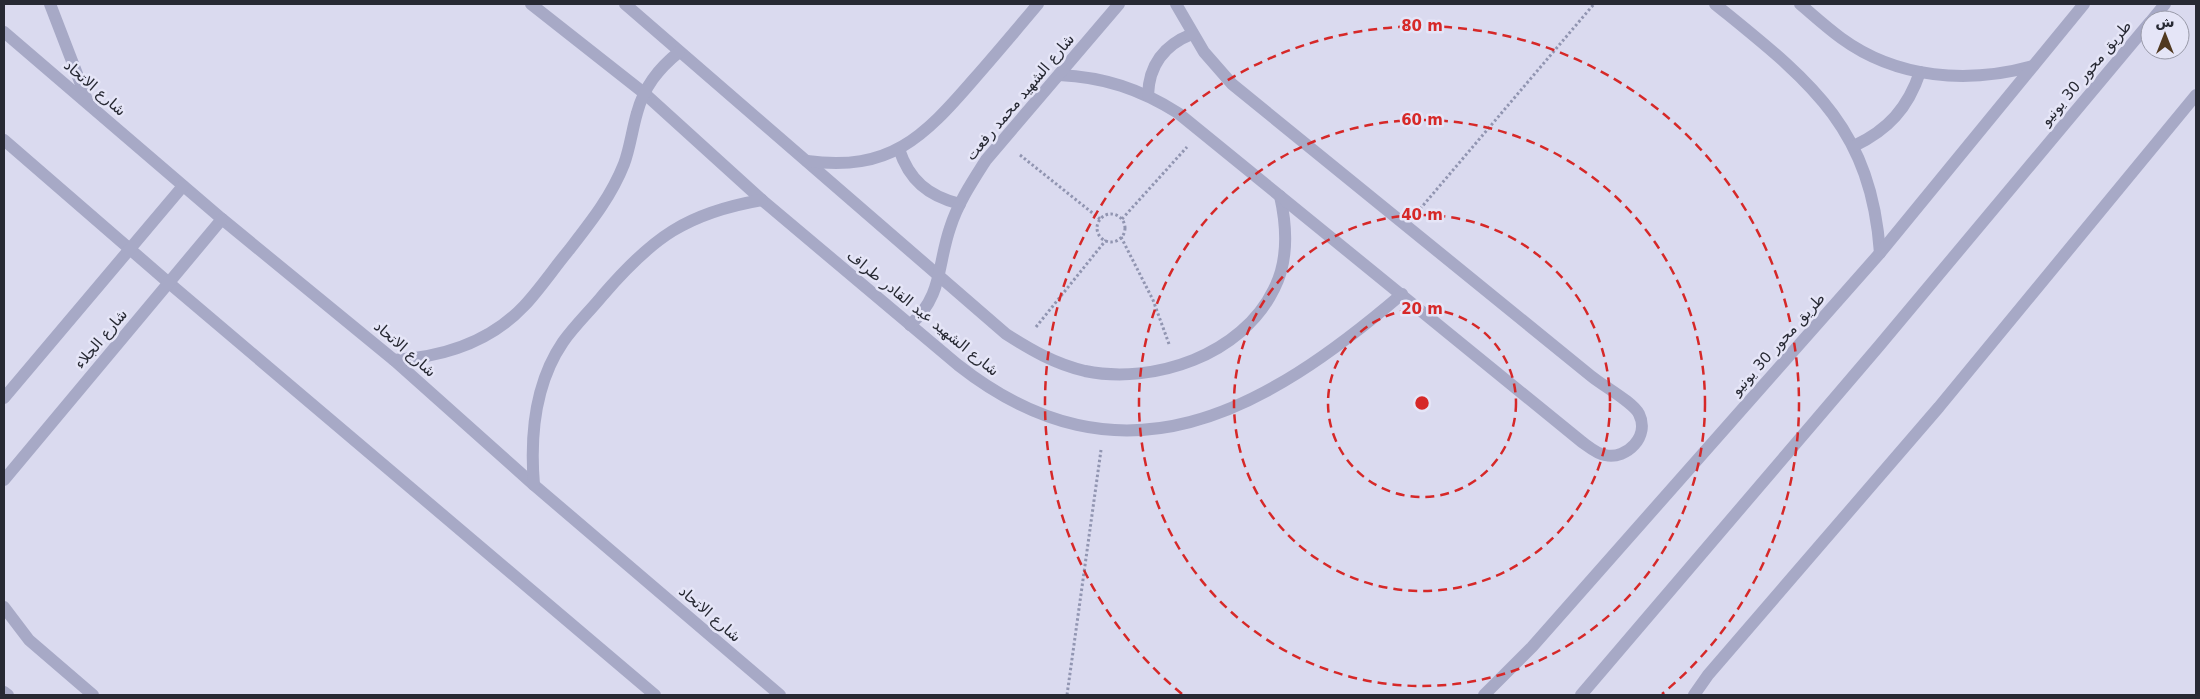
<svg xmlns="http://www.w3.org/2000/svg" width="2200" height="699" font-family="'DejaVu Sans','Noto Naskh Arabic',sans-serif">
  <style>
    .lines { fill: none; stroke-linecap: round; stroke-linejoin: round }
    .path { stroke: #9195b1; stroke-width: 3; stroke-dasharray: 2.5 2.5; stroke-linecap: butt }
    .minor { stroke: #a7a9c6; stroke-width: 12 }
    .tertiary { stroke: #a7a9c6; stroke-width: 12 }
    .ring { fill: none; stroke: #d62828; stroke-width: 2.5; stroke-dasharray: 9 6 }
    .labels { text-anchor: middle; stroke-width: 5; stroke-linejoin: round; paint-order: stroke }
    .street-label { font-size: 15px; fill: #272933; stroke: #e5e5f7 }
    .centre { fill: #d62828; stroke: #e5e5f7; stroke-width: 2.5 }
    .ring-label { font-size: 15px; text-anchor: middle; font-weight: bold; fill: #d62828; stroke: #e5e5f7; stroke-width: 5; stroke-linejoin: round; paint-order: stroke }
  </style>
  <rect width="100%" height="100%" fill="#dadaef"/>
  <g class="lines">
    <g class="path">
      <polyline points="1020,155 1100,219"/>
      <polyline points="1420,209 1594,4"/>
      <circle cx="1111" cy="228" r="14"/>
      <polyline points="1122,219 1187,147"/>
      <polyline points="1121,237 1153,300 1169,344"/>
      <polyline points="1036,327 1106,240"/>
      <polyline points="1067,695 1101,450"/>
    </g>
    <g class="minor">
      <polyline points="50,4 87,100"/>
      <path d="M531,4l113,89 118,107 196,165c164,129 306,47 444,-71"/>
      <path d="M625,4l381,330c25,16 49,30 79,37 69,14 157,-16 189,-82 15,-29 13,-62 6,-93"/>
      <path d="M1715,4c92,75 156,121 165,249"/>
      <path d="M1800,4c13,11 26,23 41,34 56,41 127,46 192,28"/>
      <polyline points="4,32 222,219 394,360 534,485 780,695"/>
      <path d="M1059,75c45,2 81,14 119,38l404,329c7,5 15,12 23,13 22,5 45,-19 34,-41 -6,-12 -36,-28 -48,-38l-359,-292 -28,-32 -28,-48"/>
      <path d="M1148,95c1,-30 16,-50 44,-61"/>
      <polyline points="4,140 169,283 655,695"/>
      <path d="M1854,146c34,-16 54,-38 66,-74"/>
      <path d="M899,149c10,31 29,47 61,55"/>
      <path d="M807,161c83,11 116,-23 167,-82 22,-25 43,-50 64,-75"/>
      <path d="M910,325c33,-29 27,-59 40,-97 8,-25 22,-46 36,-68l133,-156"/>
      <path d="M394,360c48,-3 96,-18 130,-54 16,-17 30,-38 45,-56 21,-27 42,-53 55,-86 6,-16 8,-34 13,-51 7,-26 21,-44 42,-61"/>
      <polyline points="4,398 183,186"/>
      <polyline points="4,480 222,219"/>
      <path d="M534,485c-4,-48 1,-102 29,-143 12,-17 27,-31 40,-47 49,-57 83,-82 159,-95"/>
      <polyline points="4,607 29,640 93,695"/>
      <polyline points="4,692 8,695"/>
      <polyline points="1694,695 1708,675 1939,407 2196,95"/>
    </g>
    <g class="tertiary">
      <polyline points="2152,20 2165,4"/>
      <polyline points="1484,695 1532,647 1880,253 2084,4"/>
      <polyline points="1581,695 1879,346 2150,22"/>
    </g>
  </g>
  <g class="ring">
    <circle cx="1422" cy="403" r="94"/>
    <circle cx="1422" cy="403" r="188"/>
    <circle cx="1422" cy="403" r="283"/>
    <path d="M1182 694A377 377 0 1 1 1662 694"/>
  </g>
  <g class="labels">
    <g class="street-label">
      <text transform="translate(2086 73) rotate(-50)" y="5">طريق محور 30 يونيو</text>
      <text transform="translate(95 88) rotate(41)" y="5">شارع الاتحاد</text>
      <text transform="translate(1020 97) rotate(-50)" y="5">شارع الشهيد محمد رفعت</text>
      <text transform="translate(923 313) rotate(39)" y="5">شارع الشهيد عبد القادر طراف</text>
      <text transform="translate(101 339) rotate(-50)" y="5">شارع الجلاء</text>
      <text transform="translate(1778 344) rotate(-48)" y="5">طريق محور 30 يونيو</text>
      <text transform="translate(405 349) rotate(41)" y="5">شارع الاتحاد</text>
      <text transform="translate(710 614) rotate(41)" y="5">شارع الاتحاد</text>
    </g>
  </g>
  <circle cx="1422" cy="403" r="8" class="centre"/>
  <g class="ring-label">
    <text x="1422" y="31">80 m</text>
    <text x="1422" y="125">60 m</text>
    <text x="1422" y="220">40 m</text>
    <text x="1422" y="314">20 m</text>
  </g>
  <rect width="2200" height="699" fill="none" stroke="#272933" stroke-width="10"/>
  <g transform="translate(2165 35)"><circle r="24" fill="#e5e5f7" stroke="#999aa9"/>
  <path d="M0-4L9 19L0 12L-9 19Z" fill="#513920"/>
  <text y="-8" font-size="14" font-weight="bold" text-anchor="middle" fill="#272933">ش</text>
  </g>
</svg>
